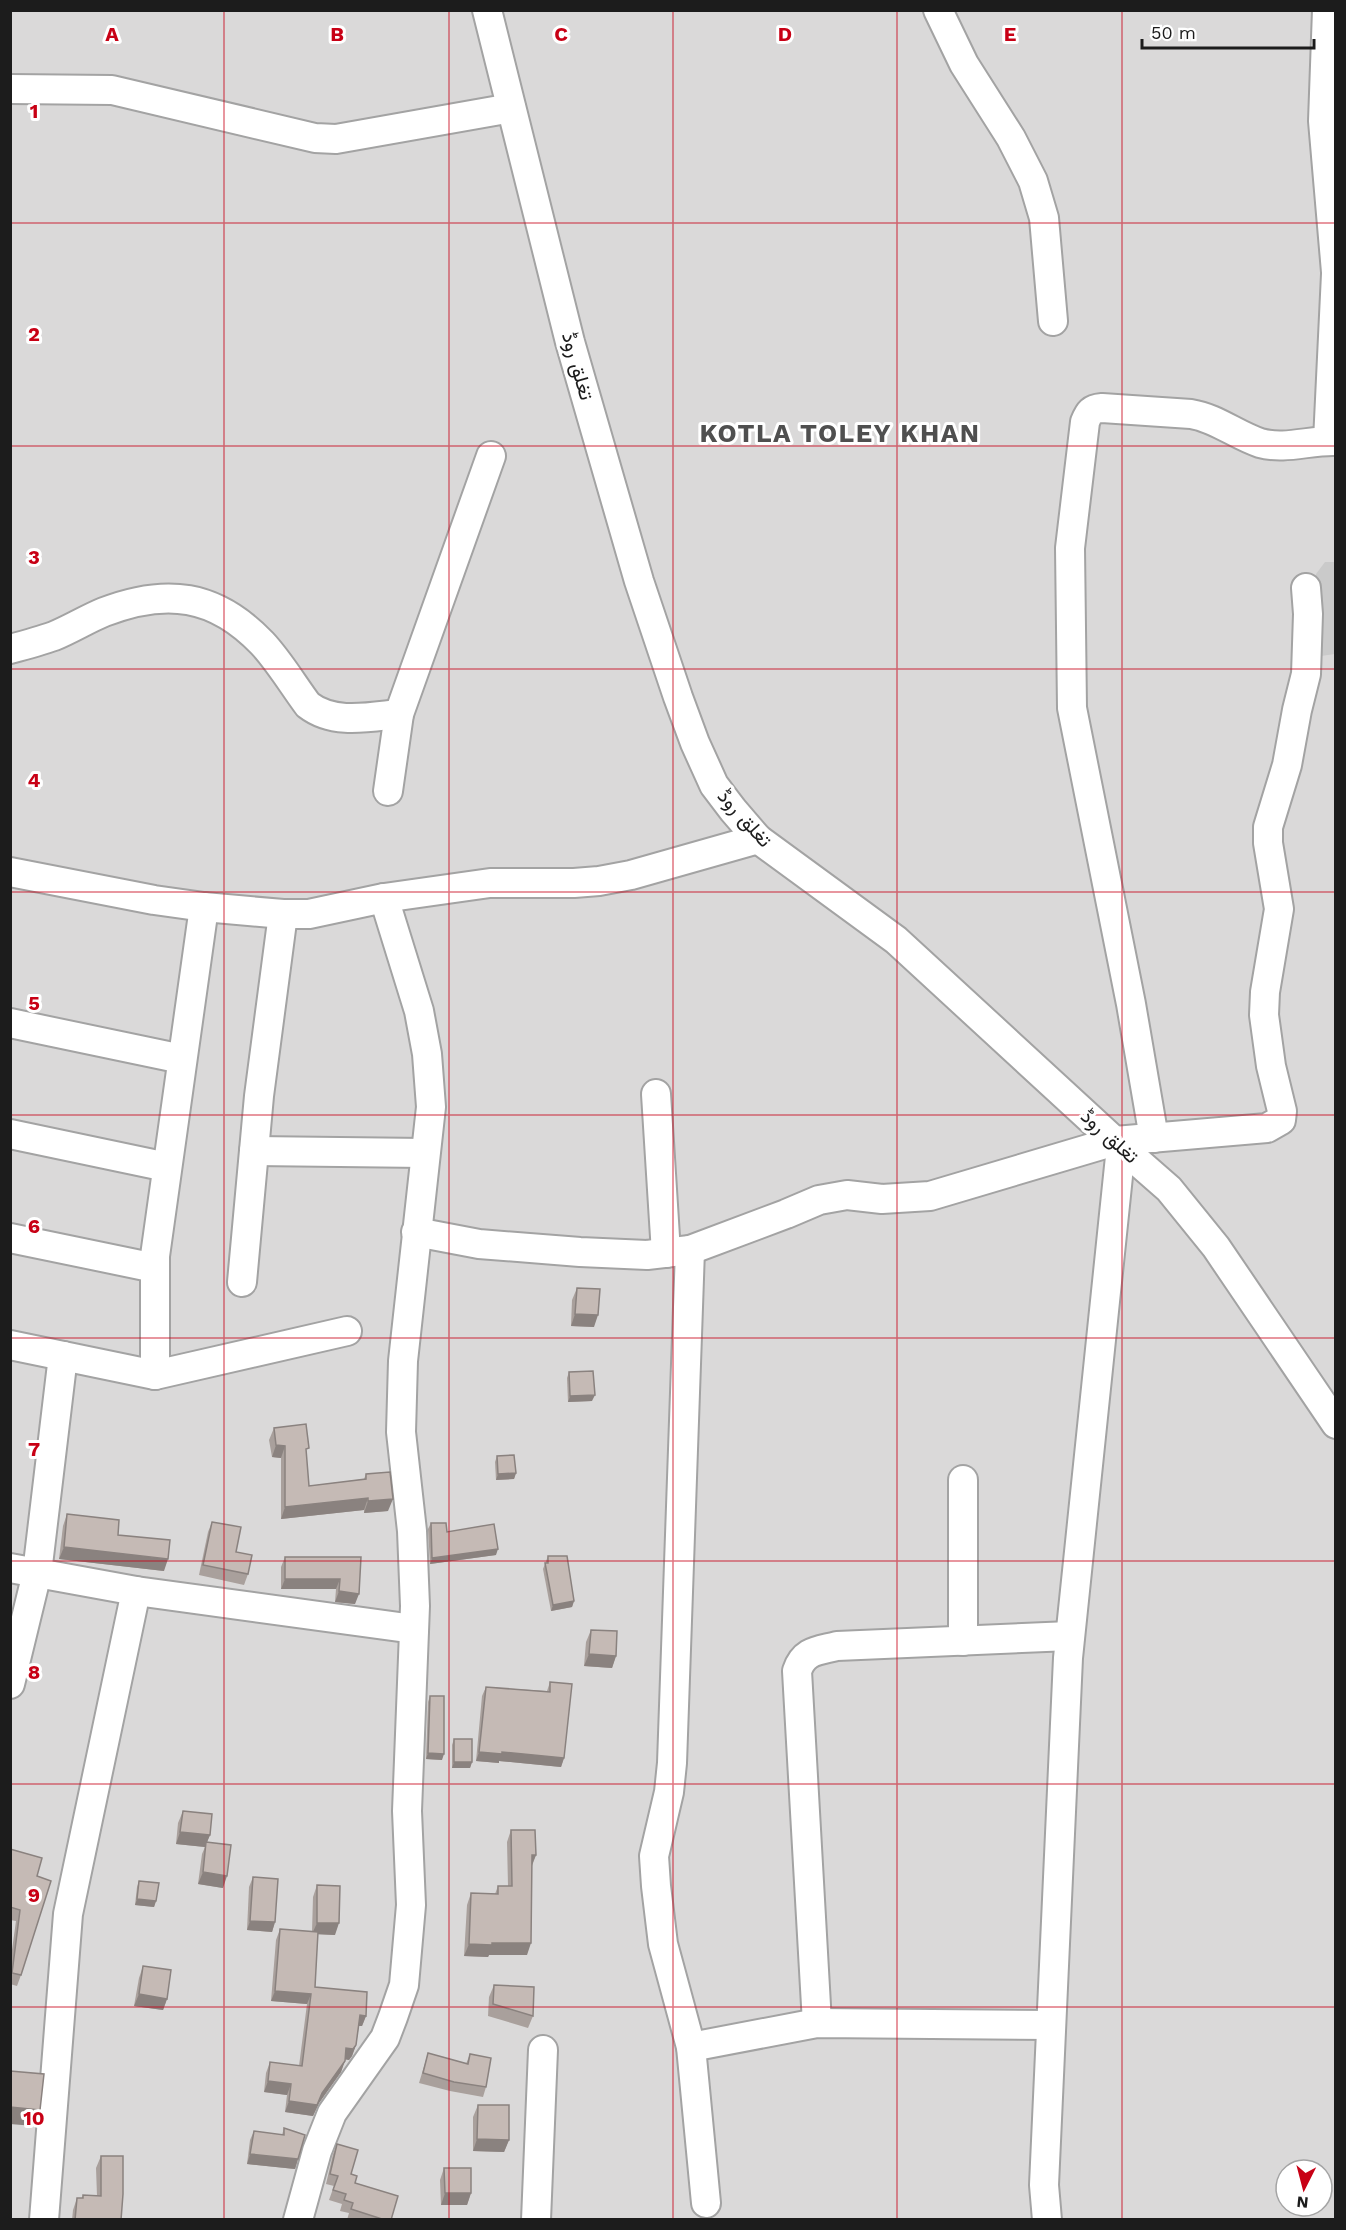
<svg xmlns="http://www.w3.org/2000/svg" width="1346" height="2230" font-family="'Work Sans',Vazirmatn,sans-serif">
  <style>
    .residential { fill: #dad9d9; fill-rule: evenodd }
    .religious { fill: #cacaca }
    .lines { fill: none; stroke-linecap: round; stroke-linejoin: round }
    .minor-casing { stroke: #a3a3a3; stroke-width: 32 }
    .minor { stroke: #fff; stroke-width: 28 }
    .wall { fill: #a9a09c }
    .shaded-wall { fill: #8a827f }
    .building { fill: #c5bab5; stroke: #8a827f; stroke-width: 1.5 }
    .grid { fill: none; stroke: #c80015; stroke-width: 1.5; stroke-opacity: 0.55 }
    .labels { text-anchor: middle; stroke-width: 6; stroke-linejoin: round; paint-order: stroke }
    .street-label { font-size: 20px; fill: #1c1c1c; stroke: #fff }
    .district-label { font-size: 26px; font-weight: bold; letter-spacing: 1.5px; fill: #4f4f4f; stroke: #fff }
    .grid-label { font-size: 20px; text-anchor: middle; font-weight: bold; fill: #c80015; stroke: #fff; stroke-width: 6; stroke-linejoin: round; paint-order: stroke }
  </style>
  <rect width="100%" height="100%" fill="#eee8e1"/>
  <path class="residential" d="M11,11h1324v2208l-1324,1zM1286,2170h36v36h-36z"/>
  <polygon class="religious" points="1325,562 1335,562 1335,654 1321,656 1313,590 1316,574"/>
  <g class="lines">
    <g class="minor-casing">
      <g id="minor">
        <polyline points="487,10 570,342 639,581 678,697 695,743 714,785 733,810 758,839 896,940 1121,1147 1169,1189 1216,1247 1336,1424"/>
        <polyline points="938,10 964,64 1011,138 1033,181 1044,218 1053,321"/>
        <polyline points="1327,10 1323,121 1336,272"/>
        <polyline points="10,89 112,90 315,138 336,139 511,108"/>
        <polyline points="1328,441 1336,274"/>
        <path d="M10,649c15,-4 30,-8 44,-13 17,-7 33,-17 50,-24 62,-24 111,-18 158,31 17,18 31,42 46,62 26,20 61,12 91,9"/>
        <polyline points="388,791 399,714 491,456"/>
        <polyline points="10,872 154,900 204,907 283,914 309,914 384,898 490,883 574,883 599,881 631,875 758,839"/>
        <polyline points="10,1023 182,1059"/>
        <polyline points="656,1094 666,1253"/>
        <polyline points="10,1134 167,1167"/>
        <path d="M1154,1138l-23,-134 -59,-296 -2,-160 15,-126c4,-10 6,-13 17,-14l89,6c25,4 45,21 69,29 25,7 50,-3 76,-2"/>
        <polyline points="254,1151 425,1153"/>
        <polyline points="416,1232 479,1244 580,1252 647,1255 690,1250 786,1214 819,1200 847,1195 882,1199 930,1196 1115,1141 1267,1128 1281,1120 1282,1111 1271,1066 1264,1015 1265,992 1279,909 1268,843 1268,827 1287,765 1297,710 1306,674 1308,614 1306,588"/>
        <polyline points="10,1238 155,1268"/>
        <polyline points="690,1250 672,1763 669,1792 654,1856 656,1886 663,1944 691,2047 706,2203"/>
        <polyline points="242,1282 259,1096 283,914"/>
        <polyline points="10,1345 155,1375 347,1331"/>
        <polyline points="155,1375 155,1256 204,907"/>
        <polyline points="10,1568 136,1591 414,1629"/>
        <polyline points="963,1641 963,1480"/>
        <polyline points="10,1684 37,1573 63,1356"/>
        <path d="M817,2023l-20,-352c7,-21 21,-20 40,-25l233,-10"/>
        <polyline points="691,2047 817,2023 1051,2025"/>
        <polyline points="44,2220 68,1914 136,1591"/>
        <polyline points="298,2220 317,2151 332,2113 385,2038 393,2017 404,1985 411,1905 407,1811 415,1606 412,1531 401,1432 403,1361 431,1107 427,1054 419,1011 384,898"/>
        <polyline points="536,2220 543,2050"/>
        <polyline points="1047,2220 1044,2185 1068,1658 1121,1147"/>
      </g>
    </g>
    <use href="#minor" class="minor"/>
  </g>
  <g class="wall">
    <polygon points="577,1288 594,1327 571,1326 572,1300"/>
    <polygon points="569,1372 592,1401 568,1402 567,1378"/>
    <polygon points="274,1428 306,1456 309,1486 364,1479 366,1474 388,1511 364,1513 364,1510 281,1519 281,1458 272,1457 269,1440"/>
    <polygon points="497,1456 516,1473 514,1479 496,1480 495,1462"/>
    <polygon points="67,1514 164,1571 59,1559 63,1526"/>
    <polygon points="212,1522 236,1552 248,1574 244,1585 199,1575 208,1532"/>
    <polygon points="431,1523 447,1532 496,1555 430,1564 428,1529"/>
    <polygon points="548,1556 574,1601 572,1607 551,1611 543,1569"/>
    <polygon points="285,1557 361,1557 355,1604 335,1602 336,1589 281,1589 281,1567"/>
    <polygon points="591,1630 616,1656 612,1668 584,1666 586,1642"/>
    <polygon points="550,1682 564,1758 561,1767 499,1761 499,1763 476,1761 482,1696 486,1687 547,1691"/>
    <polygon points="430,1696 442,1760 426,1759 428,1702"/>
    <polygon points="454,1739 472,1762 470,1768 452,1768 452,1745"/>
    <polygon points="183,1811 210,1835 207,1842 223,1888 198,1884 202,1854 205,1847 176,1844 178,1823"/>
    <polygon points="511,1830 536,1855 532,1866 527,1955 489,1955 488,1957 464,1956 467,1905 471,1893 495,1894 498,1886 508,1886 507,1842"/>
    <polygon points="10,1849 37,1876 21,1975 17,1986 10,1984 10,1964 16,1921 10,1920"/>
    <polygon points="253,1877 275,1922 272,1932 247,1930 249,1887"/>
    <polygon points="139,1881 156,1901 154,1907 135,1905 137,1887"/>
    <polygon points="317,1885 335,1935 318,1934 315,1987 366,2016 362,2026 359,2026 356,2045 352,2056 349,2060 345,2059 341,2072 319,2103 313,2116 285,2112 287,2095 264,2092 266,2073 270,2062 299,2066 307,2004 271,2001 276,1940 280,1929 312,1932 313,1897"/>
    <polygon points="143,1966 167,1999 163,2010 134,2006 139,1978"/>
    <polygon points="494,1985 533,2016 528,2028 488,2016 489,1997"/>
    <polygon points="428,2053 466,2064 470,2054 486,2087 483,2097 450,2091 419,2083"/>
    <polygon points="478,2105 509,2140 504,2152 473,2151 473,2117"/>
    <polygon points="284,2128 298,2159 295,2169 247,2164 250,2140 254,2131 282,2135"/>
    <polygon points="337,2144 355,2183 391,2220 347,2220 349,2213 340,2211 342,2204 329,2200 334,2186 326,2184 333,2154"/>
    <polygon points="101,2156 121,2220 72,2220 73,2210 77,2198 82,2198 83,2195 97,2196 96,2168"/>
    <polygon points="444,2168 471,2193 467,2205 441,2205 440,2180"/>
  </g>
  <g class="shaded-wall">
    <polygon points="575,1314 598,1315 594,1327 571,1326"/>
    <polygon points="595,1395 592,1401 568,1402 570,1396"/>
    <polygon points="276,1445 285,1446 281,1458 272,1457"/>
    <polygon points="516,1473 514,1479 496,1480 498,1474"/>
    <polygon points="368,1498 364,1510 281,1519 285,1507"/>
    <polygon points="393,1499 388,1511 364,1513 368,1501"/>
    <polygon points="64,1547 168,1559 164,1571 59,1559"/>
    <polygon points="498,1549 496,1555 430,1564 432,1558"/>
    <polygon points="285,1579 340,1579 336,1589 281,1589"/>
    <polygon points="339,1591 359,1594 355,1604 335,1602"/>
    <polygon points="574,1601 572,1607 551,1611 553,1605"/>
    <polygon points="589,1654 616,1656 612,1668 584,1666"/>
    <polygon points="479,1752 502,1752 564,1758 561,1767 499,1761 499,1763 476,1761"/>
    <polygon points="428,1753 444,1754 442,1760 426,1759"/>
    <polygon points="454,1762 472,1762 470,1768 452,1768"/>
    <polygon points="180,1832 210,1835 205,1847 176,1844"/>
    <polygon points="532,1855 536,1855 531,1867"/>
    <polygon points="203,1872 227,1876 223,1888 198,1884"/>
    <polygon points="137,1899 156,1901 154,1907 135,1905"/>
    <polygon points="250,1921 275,1922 272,1932 247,1930"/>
    <polygon points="317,1923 339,1923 335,1935 312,1934"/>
    <polygon points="492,1943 531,1943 527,1955 489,1955 488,1957 464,1956 469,1944"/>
    <polygon points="275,1991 311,1994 307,2004 271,2001"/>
    <polygon points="139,1994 167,1999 163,2010 134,2006"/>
    <polygon points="360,2015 366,2016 362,2026 356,2026"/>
    <polygon points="356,2045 352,2056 349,2060 343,2059 346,2048"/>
    <polygon points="345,2061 341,2072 319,2103 313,2116 285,2112 289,2101 322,2093"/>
    <polygon points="268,2081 291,2084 287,2095 264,2092"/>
    <polygon points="10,2107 40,2110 34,2126 10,2124"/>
    <polygon points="477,2139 509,2140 504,2152 473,2151"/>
    <polygon points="250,2154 298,2159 295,2169 247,2164"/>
    <polygon points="445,2193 471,2193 467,2205 441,2205"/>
  </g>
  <g class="building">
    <polygon points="577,1288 600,1289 598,1315 575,1314"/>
    <polygon points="593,1371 595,1395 570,1396 569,1372"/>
    <polygon points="306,1424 309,1448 306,1449 309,1486 366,1479 366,1474 390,1472 393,1499 368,1501 368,1498 285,1507 285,1446 276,1445 274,1428"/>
    <polygon points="514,1455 516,1473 498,1474 497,1456"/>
    <polygon points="67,1514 119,1520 118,1535 170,1540 168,1559 64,1547"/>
    <polygon points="212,1522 241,1527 236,1552 252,1555 248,1574 203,1565"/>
    <polygon points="431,1523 446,1523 447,1532 494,1524 498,1549 432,1558"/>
    <polygon points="548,1556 567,1556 574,1601 553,1605 545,1563 548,1563"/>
    <polygon points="285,1557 361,1557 359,1594 339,1591 340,1579 285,1579"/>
    <polygon points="591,1630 617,1631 616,1656 589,1654"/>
    <polygon points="550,1682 572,1684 564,1758 502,1752 502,1754 479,1752 486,1687 550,1692"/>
    <polygon points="430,1696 444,1696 444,1754 428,1753"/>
    <rect x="454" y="1739" width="18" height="23"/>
    <polygon points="183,1811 212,1814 210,1835 180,1832"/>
    <polygon points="511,1830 535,1830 536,1855 532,1855 531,1943 492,1943 492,1945 469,1944 471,1893 498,1894 498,1886 512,1886"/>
    <polygon points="206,1842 231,1845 227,1876 203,1872"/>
    <polygon points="10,1849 42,1858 37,1876 51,1881 21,1975 12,1973 20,1910 10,1907"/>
    <polygon points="253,1877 278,1879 275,1922 250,1921"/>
    <polygon points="139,1881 159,1883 156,1901 137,1899"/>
    <polygon points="317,1885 340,1886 339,1923 317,1923"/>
    <polygon points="280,1929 318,1932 315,1987 367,1992 366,2016 360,2015 356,2045 353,2049 346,2048 345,2061 322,2093 317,2105 289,2101 291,2084 268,2081 270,2062 302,2066 311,1994 275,1991"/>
    <polygon points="143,1966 171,1970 167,1999 139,1994"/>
    <polygon points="494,1985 534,1987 533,2016 493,2004"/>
    <polygon points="428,2053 468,2064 470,2054 491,2058 486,2087 454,2082 423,2073"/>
    <polygon points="10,2071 44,2074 40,2110 10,2107"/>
    <polygon points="478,2105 509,2105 509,2140 477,2139"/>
    <polygon points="284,2128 305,2135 298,2159 250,2154 254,2131 284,2135"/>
    <polygon points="337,2144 358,2150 351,2174 357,2176 355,2183 398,2196 391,2220 385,2220 351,2209 353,2203 344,2200 346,2194 333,2190 338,2176 330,2174"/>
    <polygon points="101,2156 123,2156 123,2194 121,2220 75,2220 77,2198 83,2198 83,2195 101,2196"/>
    <polygon points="444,2168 471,2168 471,2193 445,2193"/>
  </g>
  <path class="grid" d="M224,10v2210M449,10v2210M673,10v2210M897,10v2210M1122,10v2210M10,223h1326M10,446h1326M10,669h1326M10,892h1326M10,1115h1326M10,1338h1326M10,1561h1326M10,1784h1326M10,2007h1326"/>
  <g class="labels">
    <g class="street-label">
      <text transform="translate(578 366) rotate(74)" y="7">تغلق روڈ</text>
      <text transform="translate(745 818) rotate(48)" y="7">تغلق روڈ</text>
      <text transform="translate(1110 1136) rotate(42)" y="7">تغلق روڈ</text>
    </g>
    <g class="district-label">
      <text x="840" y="442">KOTLA TOLEY KHAN</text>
    </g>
  </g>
  <g class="grid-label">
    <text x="112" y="41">A</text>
    <text x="337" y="41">B</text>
    <text x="561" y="41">C</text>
    <text x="785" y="41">D</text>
    <text x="1010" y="41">E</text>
    <text x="34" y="118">1</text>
    <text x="34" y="341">2</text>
    <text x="34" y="564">3</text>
    <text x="34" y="787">4</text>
    <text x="34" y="1010">5</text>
    <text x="34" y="1233">6</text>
    <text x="34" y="1456">7</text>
    <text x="34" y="1679">8</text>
    <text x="34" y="1902">9</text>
    <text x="34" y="2125">10</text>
  </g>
  <rect width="1346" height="2230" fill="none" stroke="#1c1c1c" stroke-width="24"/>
  <g transform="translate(1304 2188) rotate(186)"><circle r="28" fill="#ffffff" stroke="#a4a4a4" stroke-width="1.5"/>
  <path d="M0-4.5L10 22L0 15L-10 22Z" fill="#c80015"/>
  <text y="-9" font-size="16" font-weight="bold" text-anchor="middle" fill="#1c1c1c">N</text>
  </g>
  <path d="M1142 39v9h172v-9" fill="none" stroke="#1c1c1c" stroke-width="3"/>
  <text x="1151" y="39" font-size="18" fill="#1c1c1c" stroke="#ffffff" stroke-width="4.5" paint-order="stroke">50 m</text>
</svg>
